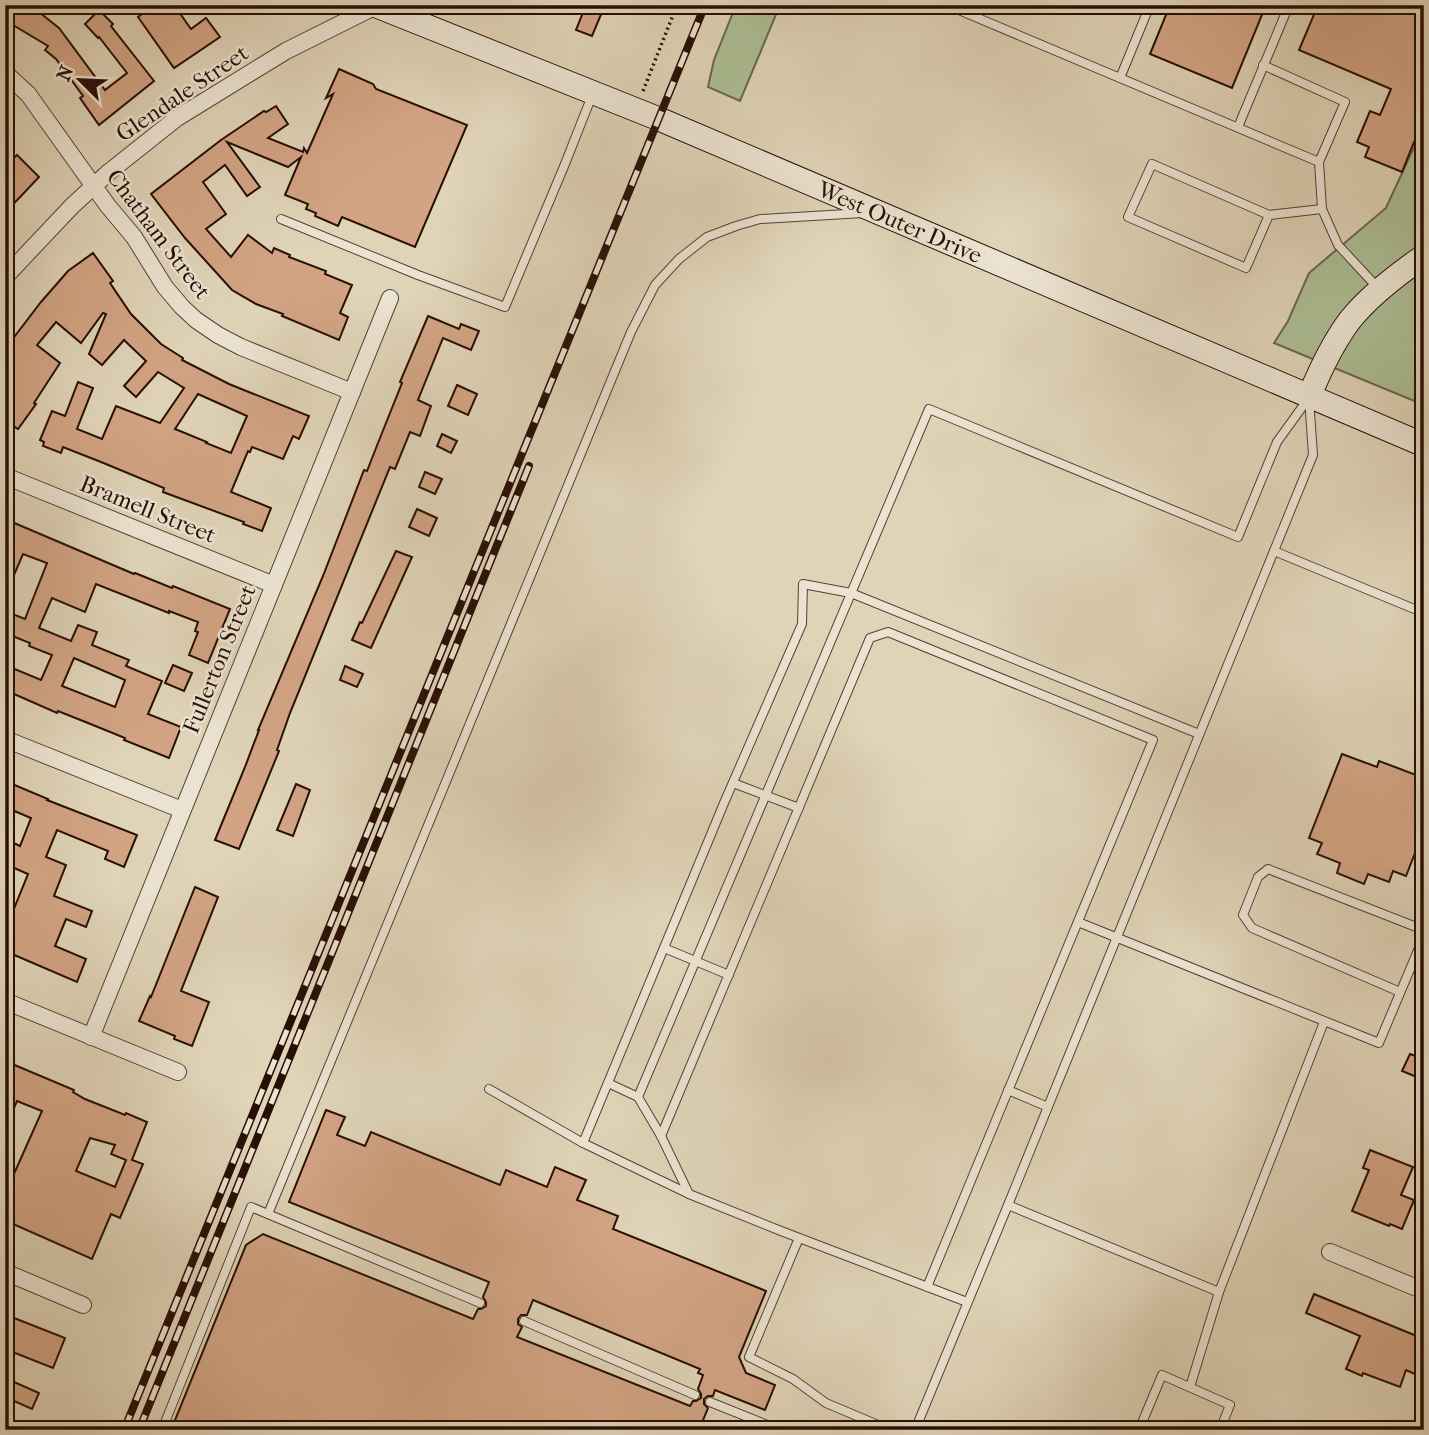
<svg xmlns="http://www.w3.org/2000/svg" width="1429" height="1435" font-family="'IM FELL French Canon',serif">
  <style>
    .green { fill: #acbe94; stroke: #6a664c; stroke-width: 2 }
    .building { fill: #d2a484; stroke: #280e05; stroke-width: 2; fill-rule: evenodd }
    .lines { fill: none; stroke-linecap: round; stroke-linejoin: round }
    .service-casing { stroke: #564032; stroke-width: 10 }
    .minor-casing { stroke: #564032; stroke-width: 18 }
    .secondary-casing { stroke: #280e05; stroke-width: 25 }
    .path { stroke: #280e05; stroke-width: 3.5; stroke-dasharray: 2 3.5; stroke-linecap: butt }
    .service { stroke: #ebe3d1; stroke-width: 8 }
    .minor { stroke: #ebe3d1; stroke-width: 16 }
    .secondary { stroke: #ebe3d1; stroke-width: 23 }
    .rail-casing { stroke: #280e05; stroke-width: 8 }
    .rail { stroke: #ebe3d1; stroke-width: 5; stroke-dasharray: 16; stroke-linecap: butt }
    .labels { text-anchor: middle; stroke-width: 5; stroke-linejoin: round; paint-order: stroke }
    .street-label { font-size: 23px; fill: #280e05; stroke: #ebe3d1 }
  </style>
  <rect width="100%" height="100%" fill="#e0d4b8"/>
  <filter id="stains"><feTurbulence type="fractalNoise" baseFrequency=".00286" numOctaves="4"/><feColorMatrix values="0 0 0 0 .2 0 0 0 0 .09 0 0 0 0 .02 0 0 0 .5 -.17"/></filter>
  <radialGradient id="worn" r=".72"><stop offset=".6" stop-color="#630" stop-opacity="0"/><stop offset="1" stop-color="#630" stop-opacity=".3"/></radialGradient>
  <g class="green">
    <polygon points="736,5 780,5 740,101 708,87 714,60"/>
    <polygon points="1415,145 1423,147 1424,146 1424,405 1274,343 1288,321 1309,273 1386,208"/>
  </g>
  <g class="building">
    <polygon points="5,5 30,5 59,28 105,90 127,73 99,37 98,38 85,24 99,10 113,24 111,26 154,81 99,125 80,98 83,96 56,59 45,50 48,46 8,22 9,21 5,19"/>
    <polygon points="154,5 174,5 191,29 206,18 220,37 174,68 138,17"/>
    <polygon points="586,5 605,5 592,36 576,30"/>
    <polygon points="1170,5 1266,5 1232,88 1150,54"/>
    <polygon points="1318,5 1424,5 1424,146 1414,142 1402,172 1365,157 1369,147 1357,142 1370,111 1380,115 1391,89 1299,50"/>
    <polygon points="339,69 373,84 376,89 467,125 415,247 342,217 338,226 315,216 316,213 306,209 308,204 285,195 301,157 288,167 227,142 260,187 247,196 225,165 203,182 226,214 206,229 231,257 248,235 272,253 274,248 290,255 289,257 326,271 325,274 352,285 340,313 348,317 339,340 282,316 283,314 256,304 232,290 185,238 151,194 221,140 264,111 266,112 276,106 288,124 268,138 303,152 304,148 307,153 333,94 326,98"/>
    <polygon points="17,155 39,177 5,213 5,166"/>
    <path d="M93,253l20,28 -3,2 21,31 30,30 22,14 -1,2 47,24 80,32 -10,23 -6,-3 -10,23 -31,-12 -2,5 -2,-1 -17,41 40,16 -9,23 -19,-7 1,-2 -81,-30 1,-4 -63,-26 -38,-15 -2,6 -18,-7 1,-4 -4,-2 12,-29 13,5 13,-34 15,6 -16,41 25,10 14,-33 44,17 24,-35 -26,-16 -22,25 -12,-11 22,-25 -22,-21 -22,25 -13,-11 17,-40 -3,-1 -22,30 -25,-21 -19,23 23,18 -26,40 2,1 -18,25 -13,-9v-71l36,-47 27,-31zM198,394l49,22 -16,37 -25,-10 1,-1 -32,-13z"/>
    <polygon points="428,316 459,329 461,324 479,331 471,350 443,338 418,400 431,406 420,436 410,432 395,469 390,467 290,713 277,750 279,751 239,849 215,840 245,767 259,730 258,730 323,576 364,470 367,471 378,443 402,383 400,382"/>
    <polygon points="457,385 477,394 468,415 448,406"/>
    <polygon points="442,434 457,441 451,453 437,446"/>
    <polygon points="425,472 442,479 435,494 419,487"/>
    <polygon points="417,509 437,518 429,536 409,527"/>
    <path d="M5,519l129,55 1,-1 37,15 1,-2 57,23 -22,54 -19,-8 9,-23 -3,-1 3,-9 -29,-11v2l-73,-29 -11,28 -33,-14 -13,30 32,13 7,-16 19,7 -5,13 37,15 -3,6 36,15 -14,33 33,13 -12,31 -45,-18 1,-2 -37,-15 -30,-12 -1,2 -52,-23v-25l36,15 11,-25 -23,-9 1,-3 -25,-10v-22l20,8 22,-56 -24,-9 -18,42zM74,658l51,22 -10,27 -53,-21z"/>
    <polygon points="396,551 412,557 371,648 352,640 360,622 362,623"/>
    <polygon points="173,665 192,673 184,691 165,683"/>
    <polygon points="345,666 363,674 357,687 340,680"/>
    <polygon points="1342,754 1377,767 1379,761 1424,778 1424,830 1406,876 1393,871 1389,882 1368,874 1364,884 1337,873 1340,863 1317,854 1322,843 1309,838"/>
    <polygon points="5,781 48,799 47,800 137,835 124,867 105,859 108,851 57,830 46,857 66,865 54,896 92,911 86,927 66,919 55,946 86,959 77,982 5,951 5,931 28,874 5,864 14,843 20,846 31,818 5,807"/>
    <polygon points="296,784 310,790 293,836 277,830"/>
    <polygon points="195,887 218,897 181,991 209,1002 192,1046 174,1039 175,1036 139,1021 150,996 151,997"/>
    <polygon points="1410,1054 1424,1059 1424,1080 1402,1071"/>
    <path d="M5,1061l69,29 -1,2 12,7 40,16 1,-2 21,9 -15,38 11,4 -23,54 -9,-4 -19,45 -79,-35 1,-2 -9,-3v-25l37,-83 -25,-10 -12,28zM90,1138l25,7 -4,9 15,6 -11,27 -39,-16z"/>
    <path d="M326,1110l19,7 -8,18 28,11 6,-14 129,53 6,-15 41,17 8,-20 31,13 -9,20 41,16 -5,13 153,62 -27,66 7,16 29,12 -10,25 -50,-20 -2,6h-5l-4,3v5l4,4 -9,22h-528l75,-185 17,-11 210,85 5,-10h3l5,-3v-4l-3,-5 6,-15 -200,-80zM533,1300l167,69 -2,4 5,2 -5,14 3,5v4l-5,3h-3l-3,5 -173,-69 5,-10 -4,-3v-5l3,-4h6z"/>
    <polygon points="1370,1150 1413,1167 1401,1195 1414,1200 1402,1229 1390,1224 1389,1226 1352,1211 1369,1170 1363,1168"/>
    <polygon points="1314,1294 1424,1339 1424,1378 1406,1370 1400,1387 1363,1373 1362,1376 1346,1369 1360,1336 1306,1313"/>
    <polygon points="9,1316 65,1338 53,1368 5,1349 5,1326"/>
    <polygon points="5,1378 39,1393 32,1409 5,1397"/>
  </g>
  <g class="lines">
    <g class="service-casing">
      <g id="service">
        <polyline points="947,5 1319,162 1322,209 1338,245 1378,288"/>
        <polyline points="1263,65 1345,102 1319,162"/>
        <polyline points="1120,78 1150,5"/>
        <polyline points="1238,127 1289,5"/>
        <polyline points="1269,215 1246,268 1128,217 1152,164 1269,215 1322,209"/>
        <polyline points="281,219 418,275 505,307 565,164 593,93"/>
        <polyline points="1274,551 1424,613"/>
        <polyline points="733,783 799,808"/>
        <polyline points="1078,922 1379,1043 1424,936"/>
        <polyline points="664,948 729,975"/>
        <polyline points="1400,992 1252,928 1243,915 1258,877 1268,869 1424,930"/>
        <polyline points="608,1083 638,1097"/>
        <polyline points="489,1089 583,1143 689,1194"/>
        <polyline points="1008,1090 1048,1107"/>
        <polyline points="661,1136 870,638 888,632 1153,740 927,1287"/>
        <polyline points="583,1143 724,803 802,624 803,584 851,593 1199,734"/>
        <polyline points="1008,1205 1219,1292 1324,1022"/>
        <polyline points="268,1214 631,332 655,285 679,259 707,237 736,226 760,219 863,213"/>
        <polyline points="799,1238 749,1357 793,1379 826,1403 890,1430"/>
        <polyline points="967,1302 781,1231 689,1194 661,1136 638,1097 929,409 1238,537 1277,442 1308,399"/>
        <polyline points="524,1321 695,1395"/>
        <polyline points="1190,1387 1219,1292"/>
        <polyline points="710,1402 780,1430"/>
        <polyline points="162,1430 251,1207 480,1303"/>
        <polyline points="915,1430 1008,1205 1313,455 1309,398"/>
        <polyline points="1139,1430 1162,1375 1230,1405 1220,1430"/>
      </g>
    </g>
    <g class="minor-casing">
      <g id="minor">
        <polyline points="5,73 28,94 108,206 134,237 165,287 182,307 196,320 218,335 241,347 352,392"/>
        <polyline points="5,277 72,206 109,172 177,118 286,51 376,6"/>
        <polyline points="5,476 274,585"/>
        <polyline points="5,739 182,810"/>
        <polyline points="5,1001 178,1072"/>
        <polyline points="91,1037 390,298"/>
        <polyline points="1330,1252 1424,1291"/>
        <polyline points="5,1272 83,1305"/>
      </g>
    </g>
    <g class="secondary-casing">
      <g id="secondary">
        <polyline points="374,5 659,119 1424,445"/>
        <path d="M1309,397c11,-27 23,-53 41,-77 20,-25 48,-46 74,-64"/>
      </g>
    </g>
    <polyline class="path" points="643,91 677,5"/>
    <use href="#service" class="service"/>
    <use href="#minor" class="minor"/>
    <use href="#secondary" class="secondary"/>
    <g class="rail-casing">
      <g id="rail">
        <polyline points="124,1430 705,5"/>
        <polyline points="139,1430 529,466"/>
      </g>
    </g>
    <use href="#rail" class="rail"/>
  </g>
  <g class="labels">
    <g class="street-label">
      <text transform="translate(182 93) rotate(-34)" y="8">Glendale Street</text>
      <text transform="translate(900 222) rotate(23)" y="8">West Outer Drive</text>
      <text transform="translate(159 234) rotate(53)" y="8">Chatham Street</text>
      <text transform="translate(148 509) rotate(22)" y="8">Bramell Street</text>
      <text transform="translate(219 659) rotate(-68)" y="8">Fullerton Street</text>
    </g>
  </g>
  <rect width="1429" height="1435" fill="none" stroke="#e0d4b8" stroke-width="28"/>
  <rect x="7" y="7" width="1415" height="1421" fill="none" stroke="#280e05" stroke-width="3.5"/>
  <rect x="14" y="14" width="1401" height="1407" fill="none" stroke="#280e05" stroke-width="2"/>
  <g transform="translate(80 80) rotate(294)" stroke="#ebe3d1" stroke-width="5" paint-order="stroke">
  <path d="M0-5L12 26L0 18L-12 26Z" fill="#280e05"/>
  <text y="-10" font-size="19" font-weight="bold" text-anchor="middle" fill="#280e05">N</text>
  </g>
  <rect width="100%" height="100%" filter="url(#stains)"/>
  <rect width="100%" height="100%" fill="url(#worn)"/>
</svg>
